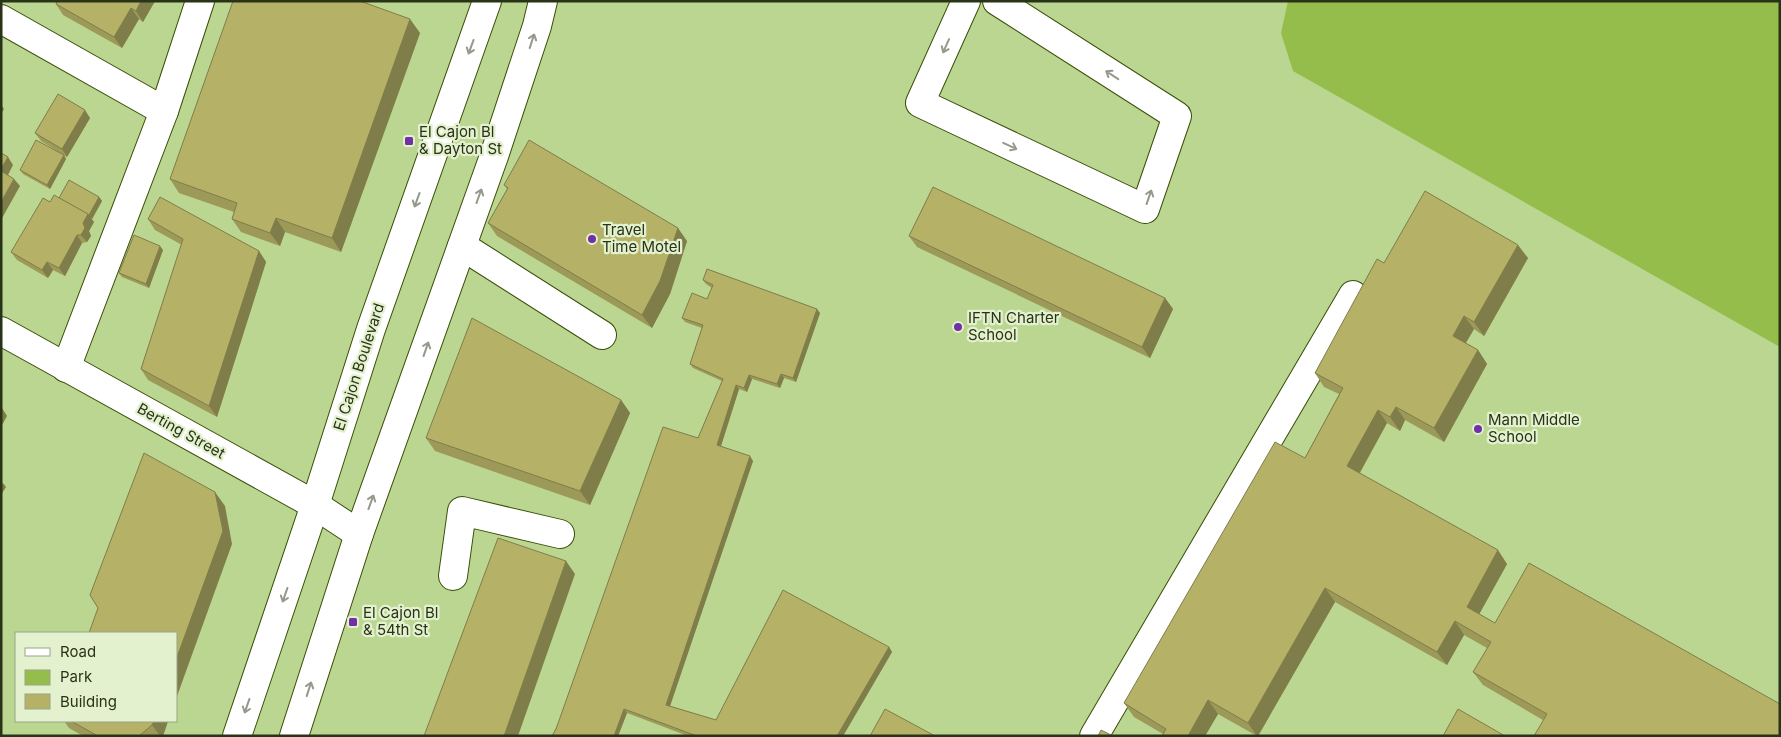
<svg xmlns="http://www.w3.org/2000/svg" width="1781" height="737" font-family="Inter,sans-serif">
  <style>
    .green { fill: #95bd4b }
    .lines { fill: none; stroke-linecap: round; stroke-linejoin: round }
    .minor-casing { stroke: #394e06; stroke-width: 30 }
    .major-casing { stroke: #394e06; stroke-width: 30 }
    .minor { stroke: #fff; stroke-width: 28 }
    .major { stroke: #fff; stroke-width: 28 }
    .wall { fill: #9c9959 }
    .shaded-wall { fill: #7f7d49 }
    .building { fill: #b5b268; stroke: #7f7d49 }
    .oneway { stroke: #94998b }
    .poi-dot { fill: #7130a4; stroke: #e3f1cf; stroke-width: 2 }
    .labels { text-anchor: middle; stroke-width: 4.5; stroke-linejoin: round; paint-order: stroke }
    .poi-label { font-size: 15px; fill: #293317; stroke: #e3f1cf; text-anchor: start }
    .street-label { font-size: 15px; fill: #293317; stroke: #e3f1cf }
  </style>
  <rect width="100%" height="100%" fill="#bad691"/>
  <polygon class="green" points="1288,1 1780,1 1780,347 1293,71 1281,33"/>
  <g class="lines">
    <g class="minor-casing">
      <g id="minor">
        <polyline points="966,1 920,103 1145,209 1177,116 997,1"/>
        <polyline points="1,19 164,111"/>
        <polyline points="462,246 602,335"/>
        <polyline points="1,331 315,505 359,534"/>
        <polyline points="66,368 164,111 200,1"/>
        <polyline points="453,576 462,511 560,534"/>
        <polyline points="1094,736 1353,295"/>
      </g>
    </g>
    <g class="major-casing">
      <g id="major">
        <polyline points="237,736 315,505 371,329 487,1"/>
        <polyline points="294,736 359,534 494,156 537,26 543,1"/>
      </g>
    </g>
    <use href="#minor" class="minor"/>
    <use href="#major" class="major"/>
  </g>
  <g class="wall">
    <polygon points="155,1 143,22 139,19 122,48 63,15 56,4"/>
    <polygon points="420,33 341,252 285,232 280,246 241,232 232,219 234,212 179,193 170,179"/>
    <polygon points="90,118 67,157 41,141 35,133"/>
    <polygon points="64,155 66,159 50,189 23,174 20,170"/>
    <polygon points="504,185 687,241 670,294 652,328 497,236 488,223 507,189"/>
    <polygon points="99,197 102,201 92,219 91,219 94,222 89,231 91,236 87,242 82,243 65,276 53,270 48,278 17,260 11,252 50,202 59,198"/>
    <polygon points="148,219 259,251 266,262 217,417 148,380 141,369 182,245 155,230"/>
    <polygon points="909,236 1165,298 1173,309 1150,358 917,247"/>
    <polygon points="163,250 149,288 122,277 119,273"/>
    <polygon points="1528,258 1484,336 1474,329 1466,343 1478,350 1487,364 1444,442 1405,420 1400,431 1387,423 1360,473 1507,564 1479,614 1495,623 1780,704 1543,720 1483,685 1473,672 1487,648 1464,635 1447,665 1335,602 1258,736 1257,736 1218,714 1205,736 1162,736 1163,734 1134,717 1124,703 1305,458 1339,394 1324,387 1315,373 1384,263"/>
    <polygon points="703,280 820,313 796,382 784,378 780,388 752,379 747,392 739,389 721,446 753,461 670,706 716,720 889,647 892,652 843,736 688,736 627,713 618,736 552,736 698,438 722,381 693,368 690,364 702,328 685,322 682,318 707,299 712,288 706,284"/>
    <polygon points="621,400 630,413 590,505 435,451 426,438"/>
    <polygon points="64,721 168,721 163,736 83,736 69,728"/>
  </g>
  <g class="shaded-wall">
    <polygon points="141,1 155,1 143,22 136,11"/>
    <polygon points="131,8 139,19 122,48 114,37"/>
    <polygon points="410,19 420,33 341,252 332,238"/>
    <polygon points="1,105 4,109 1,114"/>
    <polygon points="85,110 90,118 67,157 62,149"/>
    <polygon points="64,155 66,159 50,189 47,185"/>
    <polygon points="8,157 13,165 6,179 1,172 1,169"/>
    <polygon points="14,179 20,186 1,220 1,202"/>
    <polygon points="99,197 102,201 92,219 89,215"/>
    <polygon points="88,214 94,222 89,231 91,236 87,242 81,235 83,223"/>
    <polygon points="276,218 285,232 280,246 270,233"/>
    <polygon points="678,228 687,241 670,294 652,328 642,315"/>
    <polygon points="77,235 82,243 65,276 59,268"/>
    <polygon points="1518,245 1528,258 1484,336 1474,322"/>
    <polygon points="160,246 163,250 149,288 146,284"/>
    <polygon points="259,251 266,262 217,417 209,406"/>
    <polygon points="47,262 53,270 48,278 42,270"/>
    <polygon points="1165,298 1173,309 1150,358 1142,347"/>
    <polygon points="817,309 820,313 796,382 793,378"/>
    <polygon points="1464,316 1474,329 1462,349 1453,336"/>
    <polygon points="1478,350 1487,364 1444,442 1434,428"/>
    <polygon points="781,374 784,378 780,388 777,384"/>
    <polygon points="749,375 752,379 747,392 744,388"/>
    <polygon points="736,385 739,389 720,449 717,445"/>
    <polygon points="621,400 630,413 590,505 580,491"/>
    <polygon points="1396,407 1405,420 1400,431 1390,417"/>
    <polygon points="2,408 7,416 1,427 1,409"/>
    <polygon points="1378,410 1387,423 1356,479 1347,466"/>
    <polygon points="750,456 753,461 669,709 666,705"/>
    <polygon points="3,483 6,487 1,495 1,486"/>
    <polygon points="215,492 225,506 232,544 176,699 176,660"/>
    <polygon points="1498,550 1507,564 1476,620 1467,607"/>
    <polygon points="566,561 575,574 518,736 504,736"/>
    <polygon points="1325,588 1335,602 1258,736 1257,736 1248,723"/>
    <polygon points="1455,621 1464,635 1447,665 1437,652"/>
    <polygon points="889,647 892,652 843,736 837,736"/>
    <polygon points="1208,700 1218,714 1205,736 1188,736"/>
    <polygon points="624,709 627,713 618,736 614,736"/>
    <polygon points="154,721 168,721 163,736 160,736 152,725"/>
  </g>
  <g class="building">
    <polygon points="57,1 141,1 136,11 131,8 114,37 56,4"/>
    <polygon points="233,1 360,1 410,19 332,238 276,218 270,233 232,219 237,203 170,179"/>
    <polygon points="58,94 85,110 62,149 35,133"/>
    <polygon points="36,140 64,155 47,185 20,170"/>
    <polygon points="529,140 678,228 660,281 642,315 488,223 508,188 504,185"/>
    <polygon points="1,153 8,157 1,169"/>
    <polygon points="1,171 14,179 1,202"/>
    <polygon points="69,180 99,197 89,215 59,198"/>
    <polygon points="933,187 1165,298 1142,347 909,236"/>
    <polygon points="1425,191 1518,245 1474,322 1464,316 1453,336 1478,350 1434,428 1396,407 1390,417 1378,410 1347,466 1498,550 1467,607 1495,623 1529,563 1780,704 1780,736 1670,736 1669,735 1668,736 1534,736 1547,714 1473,672 1491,642 1455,621 1437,652 1325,588 1248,723 1208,700 1188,736 1162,736 1166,729 1124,703 1275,442 1305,458 1343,388 1315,373 1377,259 1384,263"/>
    <polygon points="54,195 88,214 83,223 85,228 81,235 77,235 59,268 47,262 42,270 11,252 43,198 50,202"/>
    <polygon points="160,197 259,251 209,406 141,369 183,239 148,219"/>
    <polygon points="134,235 160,246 146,284 119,273"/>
    <polygon points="707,269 817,309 793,378 781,374 777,384 749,375 744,388 736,385 717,445 750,456 666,705 716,720 783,590 889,647 837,736 697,736 624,709 614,736 552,736 556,729 663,427 698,438 723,379 690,364 703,325 682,318 692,293 707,299 713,285 703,280"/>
    <polygon points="472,318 621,400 580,491 426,438"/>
    <polygon points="144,453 215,492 223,531 176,660 176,633 89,633 98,608 90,595"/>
    <polygon points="498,538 566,561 504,736 424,736"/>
    <polygon points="885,709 935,736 870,736"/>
    <polygon points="1458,709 1505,736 1443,736"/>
    <polygon points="71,721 154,721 152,725 139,736 98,736"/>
    <polygon points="1101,730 1113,736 1098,736"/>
  </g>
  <defs><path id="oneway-shaft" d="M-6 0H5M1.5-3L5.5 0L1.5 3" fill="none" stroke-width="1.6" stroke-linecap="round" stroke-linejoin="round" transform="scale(1.25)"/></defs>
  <g class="oneway">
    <use href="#oneway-shaft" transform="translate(532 41) rotate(-72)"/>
    <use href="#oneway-shaft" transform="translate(946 46) rotate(114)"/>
    <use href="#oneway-shaft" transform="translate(471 47) rotate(110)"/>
    <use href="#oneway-shaft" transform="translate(1112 75) rotate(-147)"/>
    <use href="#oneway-shaft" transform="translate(1010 146) rotate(25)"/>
    <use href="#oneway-shaft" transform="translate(479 196) rotate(-70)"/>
    <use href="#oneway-shaft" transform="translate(1149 197) rotate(-71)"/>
    <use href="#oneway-shaft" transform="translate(417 200) rotate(110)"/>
    <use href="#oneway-shaft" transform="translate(426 349) rotate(-71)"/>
    <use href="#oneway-shaft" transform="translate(371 502) rotate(-70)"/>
    <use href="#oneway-shaft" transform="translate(285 595) rotate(109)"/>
    <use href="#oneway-shaft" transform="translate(309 689) rotate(-72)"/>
    <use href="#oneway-shaft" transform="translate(247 706) rotate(109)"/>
  </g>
  <g class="poi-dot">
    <rect x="404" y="136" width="10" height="10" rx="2.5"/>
    <circle cx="592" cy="239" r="5"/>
    <circle cx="958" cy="327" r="5"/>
    <circle cx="1478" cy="429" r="5"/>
    <rect x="348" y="617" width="10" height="10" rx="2.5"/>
  </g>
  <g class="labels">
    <g class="poi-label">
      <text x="419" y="137">El Cajon Bl<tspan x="419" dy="17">&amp; Dayton St</tspan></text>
      <text x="602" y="235">Travel<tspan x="602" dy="17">Time Motel</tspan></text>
      <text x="968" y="323">IFTN Charter<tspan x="968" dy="17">School</tspan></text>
      <text x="1488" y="425">Mann Middle<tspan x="1488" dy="17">School</tspan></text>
      <text x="363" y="618">El Cajon Bl<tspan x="363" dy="17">&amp; 54th St</tspan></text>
    </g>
    <g class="street-label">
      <text transform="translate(359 367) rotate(-72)" y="5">El Cajon Boulevard</text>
      <text transform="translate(181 431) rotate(29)" y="5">Berting Street</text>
    </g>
  </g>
  <rect width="1781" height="737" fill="none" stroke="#293317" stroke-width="5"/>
  <rect x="15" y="632" width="162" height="90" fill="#e3f1cf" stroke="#99a585"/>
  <rect x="25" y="648" width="25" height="8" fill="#ffffff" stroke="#99a585"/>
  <text x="60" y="657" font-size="15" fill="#293317">Road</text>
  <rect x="25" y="670" width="25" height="15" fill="#95bd4b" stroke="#99a585"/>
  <text x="60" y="682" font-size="15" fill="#293317">Park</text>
  <rect x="25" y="694" width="25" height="15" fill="#b5b268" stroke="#99a585"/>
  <text x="60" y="707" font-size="15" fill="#293317">Building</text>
</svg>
